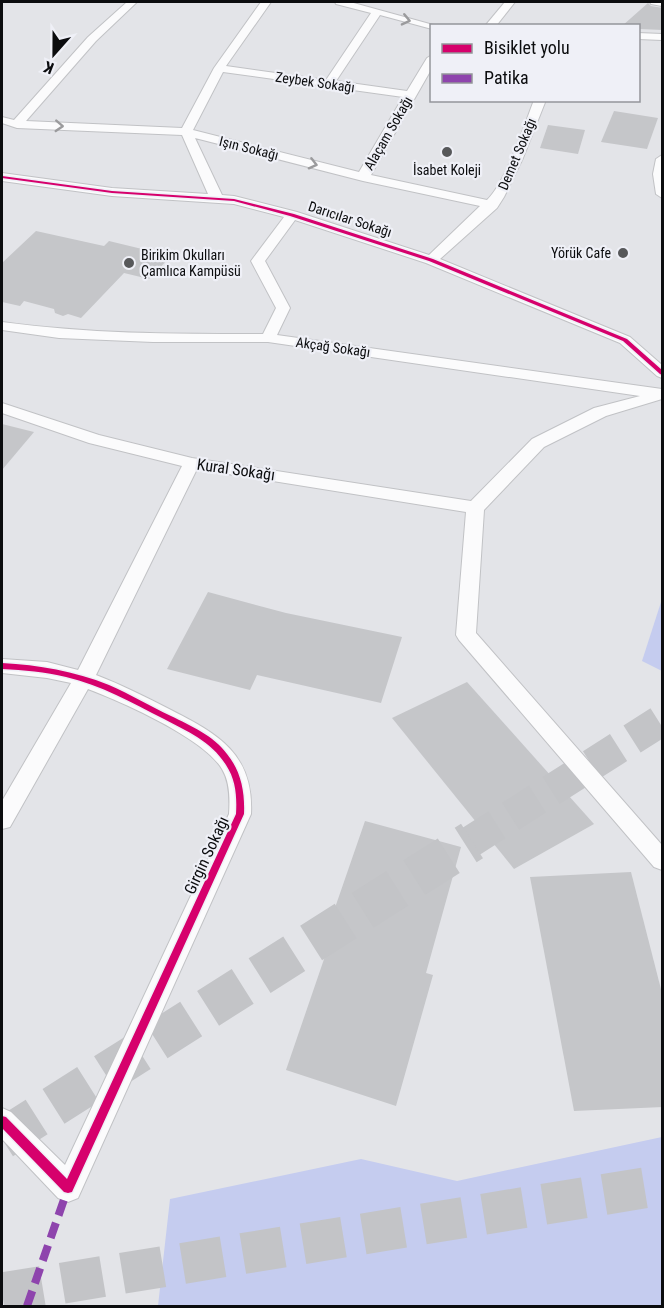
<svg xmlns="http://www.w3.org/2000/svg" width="664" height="1308" font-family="'Roboto Condensed',sans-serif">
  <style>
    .green { fill: #c5ccef }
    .building { fill: #c5c6c9 }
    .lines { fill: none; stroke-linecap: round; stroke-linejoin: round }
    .primary-tunnel-far1 { stroke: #c3c4c7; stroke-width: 32; stroke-dasharray: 32 16; stroke-linecap: butt }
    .primary-tunnel { stroke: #c3c4c7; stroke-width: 41; stroke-dasharray: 41 20; stroke-linecap: butt }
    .minor-casing { stroke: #c1c2c5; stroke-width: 2 }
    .minor { fill: #fbfbfc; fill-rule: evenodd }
    .quiet { stroke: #8e44ad; stroke-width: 8; stroke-dasharray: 16 8; stroke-linecap: butt }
    .cycleway-casing { stroke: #eff0f7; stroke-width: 3 }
    .cycleway { fill: #d6006c; fill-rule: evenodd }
    .oneway { stroke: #9b9b9d }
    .poi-dot { fill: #57585a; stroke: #eff0f7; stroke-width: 2 }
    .labels { text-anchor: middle; stroke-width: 4.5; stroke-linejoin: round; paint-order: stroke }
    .far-street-label { font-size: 14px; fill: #0b0c0e; stroke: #eff0f7 }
    .far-poi-label { font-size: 14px; fill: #0b0c0e; stroke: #eff0f7 }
    .street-label { font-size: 16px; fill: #0b0c0e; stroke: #eff0f7 }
  </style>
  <rect width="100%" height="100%" fill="#e3e4e8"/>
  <g class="green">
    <polygon points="662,599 662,671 642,661"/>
    <polygon points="662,1137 662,1306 158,1306 170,1199 361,1159 457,1181"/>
  </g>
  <g class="building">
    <polygon points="648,3 651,6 663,8 663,30 639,29 639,26 622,26"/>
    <polygon points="614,111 658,118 647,149 601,142"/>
    <polygon points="548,125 585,130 578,154 540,148"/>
    <polygon points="36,231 104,246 109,241 171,256 149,279 124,273 81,318 68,314 63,316 55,313 54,309 24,301 20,306 2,302 2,263"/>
    <polygon points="2,424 34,432 2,470"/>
    <polygon points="208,592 286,613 402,637 381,703 257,675 250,690 167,669"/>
    <polygon points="467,682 594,824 514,869 392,718"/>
    <polygon points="365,821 461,847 426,973 433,975 396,1106 286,1070 334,930 328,928"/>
    <polygon points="631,872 663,997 663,1107 574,1111 530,877"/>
  </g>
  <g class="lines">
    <polyline class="primary-tunnel-far1" points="470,842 662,720"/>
    <g class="primary-tunnel">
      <polyline points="2,1139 472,841"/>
      <polyline points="2,1293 662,1185"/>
    </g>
    <g class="minor-casing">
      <g id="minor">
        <path d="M127,2h10l-41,39 -70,80 156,7 32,-60 47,-66h10l-45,64 100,14 45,-67 -35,-9 -1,-2h15l87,24h-5v3l-52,-14 -44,66 71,10 20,-33 5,-3v13l-61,107 116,25c19,-18 37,-74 47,-100h12l-23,58 -19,39 -7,11 -57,51 190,78 32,28v13l-5,-2 -37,-33 -194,-80 -131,-43 -30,41 25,47 -13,27 385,54v10l-56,17 -62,31 -60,63 -8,123 186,212v25l-8,-3 -195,-227 -3,-5 10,-123 -269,-43 -101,206c26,10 50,22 75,35 47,24 83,44 80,104l-173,384 -10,4 -10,-4 -56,-59v-31l9,4 54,53 164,-351c1,-15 1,-32 -7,-45 -18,-31 -100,-67 -134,-80l-78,138 -8,2v-28l69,-118 -24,-5 -45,-5v-14l45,3 31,8 104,-204 -93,-23 -87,-30v-10l97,32 93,23 279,43 61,-62 62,-31 46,-12 -372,-54h-115l-94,-4 -57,-8v-8c87,12 173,12 261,12l13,-26 -25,-47 33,-44 -50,-13 -122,-8 -110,-15v-8l110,15 96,6 -26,-59 -165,-7 -15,-5v-6l12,3 74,-83zM223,72l180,25 -44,75 -166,-42zM195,138l168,43 117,25 -51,49 -132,-43 -63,-16 -12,-1z"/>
        <polygon points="505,2 515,2 496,26 485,26"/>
        <polygon points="650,2 662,2 662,6 651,4"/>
        <polygon points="638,33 662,34 662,40 638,39"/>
        <polygon points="662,155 662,198 656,194 653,174 656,159"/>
      </g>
    </g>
    <use href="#minor" class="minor"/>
    <polyline class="quiet" points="27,1306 68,1188"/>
    <g class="cycleway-casing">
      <g id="cycleway">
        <polygon points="2,176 112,191 234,199 294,214 433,259 627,339 662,370 662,375 660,374 623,341 429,261 290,216 234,201 112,193 2,178"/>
        <path d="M2,663c37,2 72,8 107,22 21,9 41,21 62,31 20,10 42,19 56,38 14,17 18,38 17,60l-172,378 -4,1 -4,-1 -62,-64v-12l4,1 61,62 169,-365c1,-17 0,-34 -10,-49 -14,-23 -39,-34 -62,-46 -32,-16 -63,-34 -98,-42 -21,-5 -42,-7 -64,-8z"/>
      </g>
    </g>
    <use href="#cycleway" class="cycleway"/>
  </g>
  <defs><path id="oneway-chevron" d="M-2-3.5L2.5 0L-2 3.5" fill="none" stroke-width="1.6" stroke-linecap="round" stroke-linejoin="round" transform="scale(1.5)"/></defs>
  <g class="oneway">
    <use href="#oneway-chevron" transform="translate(406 20) rotate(13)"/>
    <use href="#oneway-chevron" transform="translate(59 126) rotate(3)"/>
    <use href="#oneway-chevron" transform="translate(313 164) rotate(14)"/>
  </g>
  <g class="poi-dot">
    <circle cx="447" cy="152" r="6"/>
    <circle cx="623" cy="253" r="6"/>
    <circle cx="129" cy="263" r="6"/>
  </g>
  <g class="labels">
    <g class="far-street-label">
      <text transform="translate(315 82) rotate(8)" y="5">Zeybek Sokağı</text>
      <text transform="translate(388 133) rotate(-60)" y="5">Alaçam Sokağı</text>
      <text transform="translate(249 148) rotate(14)" y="5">Işın Sokağı</text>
      <text transform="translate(517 154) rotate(-67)" y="5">Demet Sokağı</text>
      <text transform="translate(350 219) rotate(18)" y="5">Darıcılar Sokağı</text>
      <text transform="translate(333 347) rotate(8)" y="5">Akçağ Sokağı</text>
    </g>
    <g class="far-poi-label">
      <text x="447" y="175">İsabet Koleji</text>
      <text x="611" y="258" text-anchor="end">Yörük Cafe</text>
      <text x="141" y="260" text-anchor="start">Birikim Okulları<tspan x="141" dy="16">Çamlıca Kampüsü</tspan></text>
    </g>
    <g class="street-label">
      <text transform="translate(236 469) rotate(8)" y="6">Kural Sokağı</text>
      <text transform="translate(206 855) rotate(-65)" y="6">Girgin Sokağı</text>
    </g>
  </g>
  <rect width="664" height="1308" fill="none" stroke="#0b0c0e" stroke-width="6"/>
  <rect x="430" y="24" width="210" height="78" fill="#eff0f7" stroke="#94959a" stroke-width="1.5"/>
  <rect x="442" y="44" width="30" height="9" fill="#d6006c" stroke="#94959a" stroke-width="1.5"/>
  <text x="484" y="54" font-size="18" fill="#0b0c0e">Bisiklet yolu</text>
  <rect x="442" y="74" width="30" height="9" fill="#8e44ad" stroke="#94959a" stroke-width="1.5"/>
  <text x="484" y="84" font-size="18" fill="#0b0c0e">Patika</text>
  <g transform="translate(54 54) rotate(201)" stroke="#eff0f7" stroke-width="4.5" paint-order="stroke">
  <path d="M0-4.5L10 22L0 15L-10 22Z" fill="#0b0c0e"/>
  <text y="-9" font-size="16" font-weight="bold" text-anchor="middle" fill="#0b0c0e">K</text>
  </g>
</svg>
